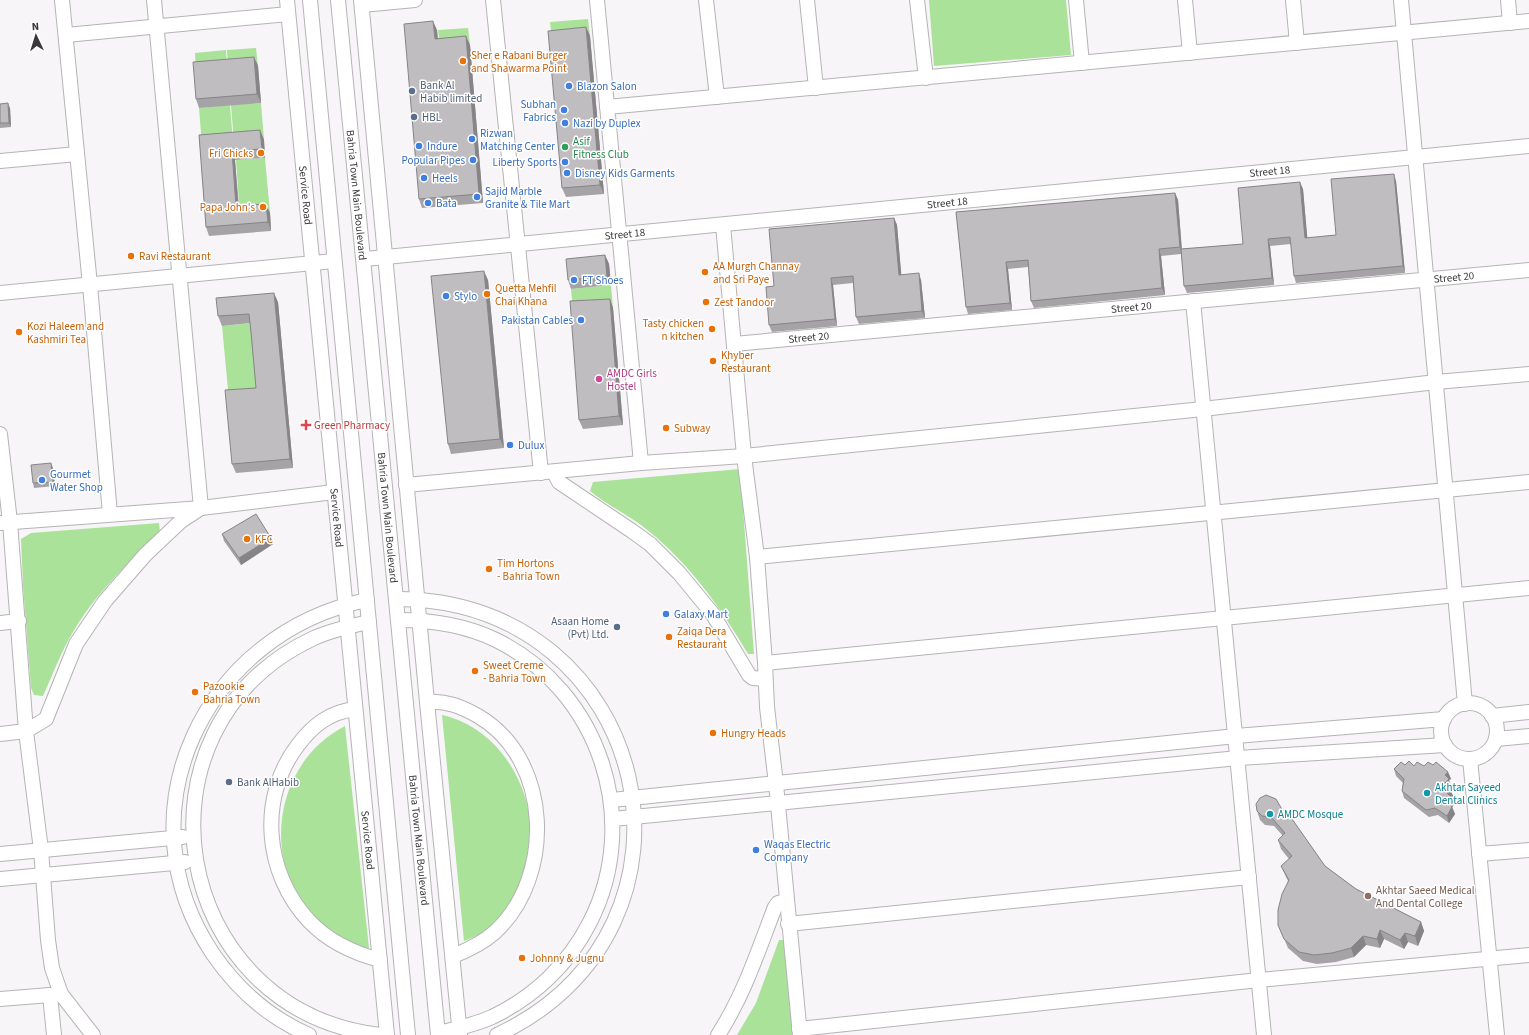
<svg xmlns="http://www.w3.org/2000/svg" width="1529" height="1035" font-family="'Source Sans 3',sans-serif">
  <style>
    .green { fill: #a9e298 }
    .lines { fill: none; stroke-linecap: round; stroke-linejoin: round }
    .minor-casing { stroke: #b6b3b6; stroke-width: 16 }
    .minor { stroke: #fff; stroke-width: 14 }
    .wall { fill: #a5a3a5 }
    .shaded-wall { fill: #868486 }
    .building { fill: #c0bdc0; stroke: #868486 }
    .food-dot { fill: #e8710a; stroke: #fff; stroke-width: 1.5 }
    .shop-dot { fill: #3f7fe0; stroke: #fff; stroke-width: 1.5 }
    .service-dot { fill: #5c6f8a; stroke: #fff; stroke-width: 1.5 }
    .leisure-dot { fill: #2e9e5b; stroke: #fff; stroke-width: 1.5 }
    .hotel-dot { fill: #d1479c; stroke: #fff; stroke-width: 1.5 }
    .health-dot { fill: #e0444e; stroke: #fff; stroke-width: 1.5 }
    .culture-dot { fill: #0f9aa8; stroke: #fff; stroke-width: 1.5 }
    .education-dot { fill: #8d6e63; stroke: #fff; stroke-width: 1.5 }
    .labels { text-anchor: middle; stroke-width: 3; stroke-linejoin: round; paint-order: stroke }
    .food-label { font-size: 11px; fill: #c56008; stroke: #fff; text-anchor: start }
    .service-label { font-size: 11px; fill: #4e5e75; stroke: #fff; text-anchor: start }
    .shop-label { font-size: 11px; fill: #366cbe; stroke: #fff; text-anchor: start }
    .leisure-label { font-size: 11px; fill: #27864d; stroke: #fff; text-anchor: start }
    .street-label { font-size: 11px; fill: #3a383a; stroke: #fff }
    .hotel-label { font-size: 11px; fill: #b23c85; stroke: #fff; text-anchor: start }
    .health-label { font-size: 11px; fill: #be3a42; stroke: #fff; text-anchor: start }
    .culture-label { font-size: 11px; fill: #0d838f; stroke: #fff; text-anchor: start }
    .education-label { font-size: 11px; fill: #785e54; stroke: #fff; text-anchor: start }
  </style>
  <rect width="100%" height="100%" fill="#f8f5f8"/>
  <g class="green">
    <polygon points="929,0 1066,0 1071,55 934,66"/>
    <polygon points="588,19 590,36 552,40 550,22"/>
    <polygon points="468,28 470,45 440,48 438,30"/>
    <polygon points="256,48 258,66 228,69 227,50"/>
    <polygon points="226,50 227,69 196,71 195,53"/>
    <polygon points="261,103 264,140 234,142 231,105"/>
    <polygon points="230,105 233,142 202,145 199,108"/>
    <polygon points="265,158 270,213 240,216 236,160"/>
    <polygon points="611,285 613,308 573,311 571,289"/>
    <polygon points="251,323 258,397 229,400 222,326"/>
    <path d="M740,469l14,185h-6c-28,-48 -62,-95 -107,-129 -17,-12 -35,-21 -51,-34l3,-9z"/>
    <path d="M159,523l1,9c-31,30 -65,62 -87,100 -12,20 -20,42 -30,64l-9,-1 -3,-7 -8,-103 -2,-46 10,-6z"/>
    <path d="M442,715c63,14 100,86 86,147 -1,8 -6,17 -10,25 -9,24 -28,46 -54,54z"/>
    <path d="M345,726l24,222c-14,0 -26,-9 -38,-17 -73,-49 -64,-165 14,-205z"/>
    <polygon points="779,940 788,940 795,1035 737,1035 756,1003"/>
  </g>
  <g class="lines">
    <g class="minor-casing">
      <g id="minor">
        <polyline points="62,0 90,285 110,514"/>
        <path id="s1" d="M287,0l100,1035"/>
        <polyline points="310,0 408,1035"/>
        <path id="s2" d="M338,0l100,1035"/>
        <polyline points="361,0 427,702 460,1035"/>
        <polyline points="493,0 541,473"/>
        <polyline points="597,0 641,463"/>
        <polyline points="706,0 717,97"/>
        <polyline points="807,0 816,88"/>
        <polyline points="917,0 926,78"/>
        <polyline points="1076,0 1082,63"/>
        <polyline points="1185,0 1190,53"/>
        <polyline points="1293,0 1297,43"/>
        <polyline points="1401,0 1465,704"/>
        <polyline points="1508,0 1510,23"/>
        <polyline points="362,5 415,0"/>
        <polyline points="66,35 288,14"/>
        <polyline points="607,107 1529,21"/>
        <polyline points="0,161 77,154"/>
        <polyline points="723,225 744,456 757,557 765,663 767,707 776,784 800,1035"/>
        <path id="s3" d="M365,259l1164,-113"/>
        <polyline points="0,293 334,261"/>
        <polyline points="1193,301 1264,1035"/>
        <path id="s4" d="M734,344l795,-74"/>
        <polyline points="0,434 10,522 26,731 41,850 48,940 52,968 61,994 50,995 54,1035"/>
        <polyline points="554,472 559,482 632,531 650,544 679,573 712,613 749,675 753,678 765,679"/>
        <polyline points="406,485 641,463 744,456 1203,409 1436,382 1529,374"/>
        <polyline points="0,523 201,508 334,492"/>
        <polyline points="757,557 1529,482"/>
        <path d="M397,599c255,1 329,329 100,436"/>
        <path d="M398,620c34,0 67,5 98,20 104,51 146,180 94,282 -21,42 -56,75 -98,95 -18,8 -36,12 -54,16"/>
        <path d="M369,622c-19,4 -37,8 -55,16 -192,90 -144,372 66,397"/>
        <polyline points="0,623 19,621"/>
        <polyline points="765,663 1529,588"/>
        <path d="M427,702c19,-2 35,5 51,14 74,43 77,161 17,216 -12,11 -27,18 -42,24"/>
        <circle cx="1469" cy="731" r="28"/>
        <path d="M355,709c-25,3 -42,16 -57,36 -40,52 -34,128 11,176 19,20 44,32 71,39"/>
        <polyline points="1492,716 1529,712"/>
        <polyline points="0,734 26,731 46,719 76,644 105,601 145,555 181,521 201,508 154,0"/>
        <polyline points="1496,739 1529,736"/>
        <polyline points="1470,759 1497,1035"/>
        <polyline points="612,800 1236,736 1444,719"/>
        <polyline points="613,819 1238,758 1445,745"/>
        <polyline points="0,854 183,837"/>
        <polyline points="1479,854 1529,850"/>
        <polyline points="0,879 185,862"/>
        <polyline points="788,924 1249,877"/>
        <polyline points="61,994 93,1035"/>
        <polyline points="0,999 50,995"/>
        <polyline points="799,1029 1259,980 1529,955"/>
        <path d="M309,1035c-39,-17 -72,-46 -96,-81 -95,-141 -9,-321 154,-354"/>
        <path d="M718,1035c26,-40 40,-84 57,-128l3,-4 8,-2"/>
      </g>
    </g>
    <use href="#minor" class="minor"/>
  </g>
  <g class="wall">
    <polygon points="586,27 590,36 604,194 566,197 562,188"/>
    <polygon points="437,30 438,38 470,45 483,203 422,208 419,199"/>
    <polygon points="254,57 258,66 261,103 199,108 196,99"/>
    <polygon points="0,104 10,108 11,127 0,128"/>
    <polygon points="260,130 264,140 265,158 235,160 239,206 270,213 271,231 209,236 206,227 199,135"/>
    <polygon points="1396,181 1405,273 1296,283 1294,276 1291,244 1270,246 1274,285 1187,293 1184,286 1181,254 1161,256 1165,295 1034,308 1031,301 1028,267 1008,269 1012,310 968,314 966,307 956,212 1175,193 1178,200 1182,249 1243,244 1303,189 1307,238 1336,235"/>
    <polygon points="894,218 897,225 901,275 921,280 925,318 859,324 856,317 853,283 833,285 837,326 772,332 769,325"/>
    <polygon points="605,255 609,264 611,285 571,289 568,280"/>
    <polygon points="488,280 504,448 451,454 448,444"/>
    <polygon points="610,299 613,308 623,425 583,429 579,420"/>
    <polygon points="278,302 293,468 236,473 232,464 256,388 250,323 222,326 218,316"/>
    <polygon points="53,468 55,486 34,488 33,483"/>
    <polygon points="222,534 271,538 273,544 241,565 224,541"/>
    <polygon points="1405,765 1414,766 1424,766 1448,772 1451,779 1449,780 1451,786 1449,788 1450,789 1453,796 1451,798 1454,804 1452,807 1455,814 1449,823 1438,815 1429,817 1404,798 1402,791 1403,783 1396,776 1394,769"/>
    <polygon points="1257,811 1283,811 1325,866 1356,889 1421,922 1424,931 1418,946 1408,942 1404,949 1384,939 1380,948 1366,945 1354,957 1336,962 1317,964 1303,961 1288,948 1278,925 1288,881 1285,875 1281,866 1289,859 1281,849 1278,840 1283,836 1274,826 1265,825 1260,820"/>
  </g>
  <g class="shaded-wall">
    <polygon points="433,21 437,30 438,48 435,39"/>
    <polygon points="586,27 590,36 604,194 600,185"/>
    <polygon points="466,36 470,45 483,203 479,194"/>
    <polygon points="254,57 258,66 261,103 257,94"/>
    <polygon points="8,103 10,108 11,127 9,123"/>
    <polygon points="260,130 264,140 265,158 262,149"/>
    <polygon points="232,151 235,160 239,216 236,206"/>
    <polygon points="1394,174 1396,181 1405,273 1403,266"/>
    <polygon points="1300,182 1303,189 1308,245 1305,238"/>
    <polygon points="1175,193 1178,200 1182,254 1180,247"/>
    <polygon points="266,204 270,213 271,231 268,222"/>
    <polygon points="894,218 897,225 902,282 899,275"/>
    <polygon points="1268,239 1270,246 1274,285 1272,278"/>
    <polygon points="1159,249 1161,256 1165,295 1162,288"/>
    <polygon points="605,255 609,264 611,285 607,276"/>
    <polygon points="1006,262 1008,269 1012,310 1010,303"/>
    <polygon points="484,271 488,280 504,448 500,439"/>
    <polygon points="919,273 921,280 925,318 922,311"/>
    <polygon points="831,278 833,285 837,326 835,319"/>
    <polygon points="274,293 278,302 293,468 290,459"/>
    <polygon points="610,299 613,308 623,425 619,416"/>
    <polygon points="51,463 53,468 55,486 53,482"/>
    <polygon points="271,538 273,544 241,565 239,558"/>
    <polygon points="1448,772 1451,779 1449,780 1451,786 1446,791 1444,784 1445,775"/>
    <polygon points="1450,789 1453,796 1451,798 1454,804 1452,808 1452,807 1455,814 1449,823 1447,816 1449,802 1447,793"/>
    <polygon points="1421,922 1424,931 1418,946 1415,936"/>
    <polygon points="1380,930 1384,939 1380,948 1377,939"/>
    <polygon points="1405,933 1408,942 1404,949 1400,940"/>
    <polygon points="1363,936 1366,945 1354,957 1351,948"/>
  </g>
  <g class="building">
    <polygon points="433,21 435,39 466,36 479,194 419,199 404,24"/>
    <polygon points="586,27 600,185 562,188 548,31"/>
    <polygon points="254,57 257,94 196,99 193,62"/>
    <polygon points="8,103 9,123 0,123 0,104"/>
    <polygon points="260,130 262,149 232,151 236,206 266,204 268,222 206,227 199,135"/>
    <polygon points="1394,174 1403,266 1294,276 1290,237 1268,239 1272,278 1184,286 1181,249 1243,244 1238,188 1300,182 1305,238 1336,235 1331,179"/>
    <polygon points="1175,193 1180,247 1159,249 1162,288 1031,301 1028,260 1006,262 1010,303 966,307 956,212"/>
    <polygon points="894,218 899,275 919,273 922,311 856,317 853,276 831,278 835,319 769,325 766,287 774,286 769,229"/>
    <polygon points="605,255 607,276 568,280 566,259"/>
    <polygon points="484,271 500,439 448,444 431,276"/>
    <polygon points="274,293 290,459 232,464 225,390 256,388 251,332 249,314 218,316 216,298"/>
    <polygon points="610,299 619,416 579,420 570,301"/>
    <polygon points="51,463 53,482 33,483 31,465"/>
    <polygon points="256,514 271,538 239,558 222,534"/>
    <polygon points="1409,761 1414,766 1417,762 1424,766 1428,762 1433,765 1436,762 1448,772 1445,775 1449,779 1444,784 1450,789 1447,793 1451,797 1449,802 1452,807 1447,816 1435,808 1426,810 1402,791 1404,779 1394,769 1401,762 1405,765"/>
    <polygon points="1266,795 1276,799 1283,811 1285,809 1325,866 1356,889 1421,922 1415,936 1405,933 1400,940 1380,930 1377,939 1363,936 1351,948 1332,953 1314,955 1299,952 1284,939 1278,925 1278,910 1282,894 1289,880 1281,866 1292,856 1278,840 1285,833 1271,817 1262,816 1257,811 1256,804 1260,798"/>
  </g>
  <g class="food-dot">
    <circle cx="463" cy="61" r="4"/>
    <circle cx="261" cy="153" r="4"/>
    <circle cx="263" cy="207" r="4"/>
    <circle cx="131" cy="256" r="4"/>
    <circle cx="705" cy="272" r="4"/>
    <circle cx="487" cy="294" r="4"/>
    <circle cx="706" cy="302" r="4"/>
    <circle cx="712" cy="329" r="4"/>
    <circle cx="19" cy="332" r="4"/>
    <circle cx="713" cy="361" r="4"/>
    <circle cx="666" cy="428" r="4"/>
    <circle cx="247" cy="539" r="4"/>
    <circle cx="489" cy="569" r="4"/>
    <circle cx="669" cy="637" r="4"/>
    <circle cx="475" cy="671" r="4"/>
    <circle cx="195" cy="692" r="4"/>
    <circle cx="713" cy="733" r="4"/>
    <circle cx="522" cy="958" r="4"/>
  </g>
  <g class="shop-dot">
    <circle cx="569" cy="86" r="4"/>
    <circle cx="564" cy="110" r="4"/>
    <circle cx="565" cy="123" r="4"/>
    <circle cx="472" cy="139" r="4"/>
    <circle cx="419" cy="146" r="4"/>
    <circle cx="473" cy="160" r="4"/>
    <circle cx="565" cy="162" r="4"/>
    <circle cx="567" cy="173" r="4"/>
    <circle cx="424" cy="178" r="4"/>
    <circle cx="477" cy="197" r="4"/>
    <circle cx="428" cy="203" r="4"/>
    <circle cx="574" cy="280" r="4"/>
    <circle cx="446" cy="296" r="4"/>
    <circle cx="581" cy="320" r="4"/>
    <circle cx="510" cy="445" r="4"/>
    <circle cx="42" cy="480" r="4"/>
    <circle cx="666" cy="614" r="4"/>
    <circle cx="756" cy="850" r="4"/>
  </g>
  <g class="service-dot">
    <circle cx="412" cy="91" r="4"/>
    <circle cx="414" cy="117" r="4"/>
    <circle cx="617" cy="627" r="4"/>
    <circle cx="229" cy="782" r="4"/>
  </g>
  <circle class="leisure-dot" cx="565" cy="147" r="4"/>
  <circle class="hotel-dot" cx="599" cy="379" r="4"/>
  <path class="health-dot" d="M304 419h4v4h4v4h-4v4h-4v-4h-4v-4h4z"/>
  <g class="culture-dot">
    <circle cx="1427" cy="793" r="4"/>
    <circle cx="1270" cy="814" r="4"/>
  </g>
  <circle class="education-dot" cx="1368" cy="896" r="4"/>
  <g class="labels">
    <g class="food-label">
      <text x="471" y="59">Sher e Rabani Burger<tspan x="471" dy="13">and Shawarma Point</tspan></text>
      <text x="253" y="157" text-anchor="end">Fri Chicks</text>
      <text x="255" y="211" text-anchor="end">Papa John's</text>
      <text x="139" y="260">Ravi Restaurant</text>
      <text x="713" y="270">AA Murgh Channay<tspan x="713" dy="13">and Sri Paye</tspan></text>
      <text x="495" y="292">Quetta Mehfil<tspan x="495" dy="13">Chai Khana</tspan></text>
      <text x="714" y="306">Zest Tandoor</text>
      <text x="704" y="327" text-anchor="end">Tasty chicken<tspan x="704" dy="13">n kitchen</tspan></text>
      <text x="27" y="330">Kozi Haleem and<tspan x="27" dy="13">Kashmiri Tea</tspan></text>
      <text x="721" y="359">Khyber<tspan x="721" dy="13">Restaurant</tspan></text>
      <text x="674" y="432">Subway</text>
      <text x="255" y="543">KFC</text>
      <text x="497" y="567">Tim Hortons<tspan x="497" dy="13">- Bahria Town</tspan></text>
      <text x="677" y="635">Zaiqa Dera<tspan x="677" dy="13">Restaurant</tspan></text>
      <text x="483" y="669">Sweet Creme<tspan x="483" dy="13">- Bahria Town</tspan></text>
      <text x="203" y="690">Pazookie<tspan x="203" dy="13">Bahria Town</tspan></text>
      <text x="721" y="737">Hungry Heads</text>
      <text x="530" y="962">Johnny &amp; Jugnu</text>
    </g>
    <g class="service-label">
      <text x="420" y="89">Bank Al<tspan x="420" dy="13">Habib limited</tspan></text>
      <text x="422" y="121">HBL</text>
      <text x="609" y="625" text-anchor="end">Asaan Home<tspan x="609" dy="13">(Pvt) Ltd.</tspan></text>
      <text x="237" y="786">Bank AlHabib</text>
    </g>
    <g class="shop-label">
      <text x="577" y="90">Blazon Salon</text>
      <text x="556" y="108" text-anchor="end">Subhan<tspan x="556" dy="13">Fabrics</tspan></text>
      <text x="573" y="127">Nazi by Duplex</text>
      <text x="480" y="137">Rizwan<tspan x="480" dy="13">Matching Center</tspan></text>
      <text x="427" y="150">Indure</text>
      <text x="465" y="164" text-anchor="end">Popular Pipes</text>
      <text x="557" y="166" text-anchor="end">Liberty Sports</text>
      <text x="575" y="177">Disney Kids Garments</text>
      <text x="432" y="182">Heels</text>
      <text x="485" y="195">Sajid Marble<tspan x="485" dy="13">Granite &amp; Tile Mart</tspan></text>
      <text x="436" y="207">Bata</text>
      <text x="582" y="284">FT Shoes</text>
      <text x="454" y="300">Stylo</text>
      <text x="573" y="324" text-anchor="end">Pakistan Cables</text>
      <text x="518" y="449">Dulux</text>
      <text x="50" y="478">Gourmet<tspan x="50" dy="13">Water Shop</tspan></text>
      <text x="674" y="618">Galaxy Mart</text>
      <text x="764" y="848">Waqas Electric<tspan x="764" dy="13">Company</tspan></text>
    </g>
    <g class="leisure-label">
      <text x="573" y="145">Asif<tspan x="573" dy="13">Fitness Club</tspan></text>
    </g>
    <g class="street-label">
      <text dy="4" stroke="none"><textPath href="#s3" startOffset="909">Street 18</textPath></text>
      <text dy="4" stroke="none"><textPath href="#s1" startOffset="196">Service Road</textPath></text>
      <text dy="4" stroke="none"><textPath href="#s2" startOffset="196">Bahria Town Main Boulevard</textPath></text>
      <text dy="4" stroke="none"><textPath href="#s3" startOffset="585">Street 18</textPath></text>
      <text dy="4" stroke="none"><textPath href="#s3" startOffset="261">Street 18</textPath></text>
      <text dy="4" stroke="none"><textPath href="#s4" startOffset="723">Street 20</textPath></text>
      <text dy="4" stroke="none"><textPath href="#s4" startOffset="399">Street 20</textPath></text>
      <text dy="4" stroke="none"><textPath href="#s4" startOffset="75">Street 20</textPath></text>
      <text dy="4" stroke="none"><textPath href="#s1" startOffset="520">Service Road</textPath></text>
      <text dy="4" stroke="none"><textPath href="#s2" startOffset="520">Bahria Town Main Boulevard</textPath></text>
      <text dy="4" stroke="none"><textPath href="#s1" startOffset="844">Service Road</textPath></text>
      <text dy="4" stroke="none"><textPath href="#s2" startOffset="844">Bahria Town Main Boulevard</textPath></text>
    </g>
    <g class="hotel-label">
      <text x="607" y="377">AMDC Girls<tspan x="607" dy="13">Hostel</tspan></text>
    </g>
    <g class="health-label">
      <text x="314" y="429">Green Pharmacy</text>
    </g>
    <g class="culture-label">
      <text x="1435" y="791">Akhtar Sayeed<tspan x="1435" dy="13">Dental Clinics</tspan></text>
      <text x="1278" y="818">AMDC Mosque</text>
    </g>
    <g class="education-label">
      <text x="1376" y="894">Akhtar Saeed Medical<tspan x="1376" dy="13">And Dental College</tspan></text>
    </g>
  </g>
  <g transform="translate(36 36) rotate(356)" stroke="#ffffff" stroke-width="3" paint-order="stroke">
  <path d="M0-3L7 15L0 10L-7 15Z" fill="#3a383a"/>
  <text y="-6" font-size="11" font-weight="bold" text-anchor="middle" fill="#3a383a">N</text>
  </g>
</svg>
